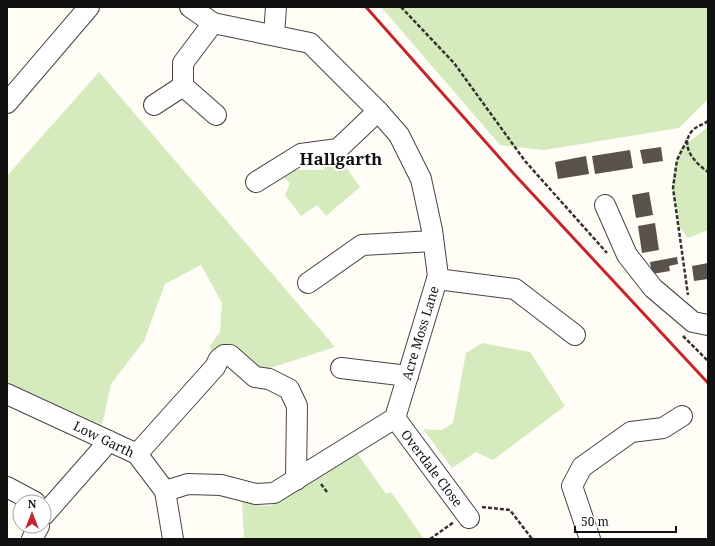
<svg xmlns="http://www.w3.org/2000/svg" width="715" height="546" font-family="'Noto Serif',serif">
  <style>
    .green { fill: #d5ebbd }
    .building { fill: #5a524d }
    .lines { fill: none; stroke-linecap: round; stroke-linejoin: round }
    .minor-casing { stroke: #444; stroke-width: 22 }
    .path { stroke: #333; stroke-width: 2.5; stroke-dasharray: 4 2; stroke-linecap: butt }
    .minor { stroke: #fff; stroke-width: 20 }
    .rail { stroke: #c4262e; stroke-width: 3 }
    .labels { text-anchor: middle; stroke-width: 4; stroke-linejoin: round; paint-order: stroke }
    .street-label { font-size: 13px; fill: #111; stroke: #fff }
    .district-label { font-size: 17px; font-weight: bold; fill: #111; stroke: #fff }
  </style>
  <rect width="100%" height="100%" fill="#fffdf5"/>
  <g class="green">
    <polygon points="381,7 708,7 708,99 679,128 544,150 500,145"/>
    <polygon points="99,72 335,347 258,372 215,354 209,347 220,332 222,303 201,265 165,284 144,341 111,384 102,425 7,382 7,176"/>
    <polygon points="708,127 708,230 688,238 679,226 672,185 675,165 680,149"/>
    <polygon points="335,152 360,187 326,216 317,205 301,216 285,195 290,183 280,175 291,170 324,170 325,156"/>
    <polygon points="482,343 530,352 565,406 493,460 476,452 452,468 423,429 442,430 453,423 466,353"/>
    <polygon points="357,453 386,494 391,492 424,539 244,539 242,500 254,505 270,506"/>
  </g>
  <g class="building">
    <polygon points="661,147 663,161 643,164 640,150"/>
    <polygon points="630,150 633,168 595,174 592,156"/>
    <polygon points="586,156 589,174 558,179 555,162"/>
    <polygon points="649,192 653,215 636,218 632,195"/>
    <polygon points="655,223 659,250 642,253 638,226"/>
    <polygon points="677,257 678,264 669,266 670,271 652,274 650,262"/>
    <polygon points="708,263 708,279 694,281 692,266"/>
  </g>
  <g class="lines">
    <g class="minor-casing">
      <g id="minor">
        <polyline points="274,35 276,7"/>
        <polyline points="183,86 216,115"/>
        <polyline points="7,103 89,7"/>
        <polyline points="154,105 183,86 183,63 213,23"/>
        <polyline points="256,182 301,154 338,149 378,111"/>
        <polyline points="605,205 627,255 653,288 693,322 708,325"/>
        <polyline points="437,279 515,289 575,335"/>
        <polyline points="308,283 362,245 433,241"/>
        <polyline points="341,368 408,376"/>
        <polyline points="7,394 137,454 165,491 173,539"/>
        <polyline points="395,418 469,518"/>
        <polyline points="137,454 215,367 219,359 224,355 230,355 255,377 269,379 289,389 297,406 296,480"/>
        <polyline points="7,487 35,502"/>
        <polyline points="165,491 188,484 221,485 256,494 274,493 395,418 438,276 432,230 421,179 399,135 378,111 310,43 213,23 190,7"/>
        <polyline points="44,515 109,441"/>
        <polyline points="32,539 39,526"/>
        <polyline points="590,539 572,486 582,467 631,432 663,428 682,416"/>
      </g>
    </g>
    <g class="path">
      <polyline points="401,7 454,63 525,161 607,253"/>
      <path d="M708,121c-5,4 -12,5 -16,10 -13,15 3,32 16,41"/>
      <polyline points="687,140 677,160 673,188 688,295"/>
      <polyline points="683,336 708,361"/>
      <polyline points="321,484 327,492"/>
      <polyline points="482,507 510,510 532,539"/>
      <polyline points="430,539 454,522"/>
    </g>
    <use href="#minor" class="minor"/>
    <polyline class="rail" points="366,7 514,174 708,383"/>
  </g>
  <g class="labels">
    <g class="street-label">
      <text transform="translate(420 333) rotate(-73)" y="5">Acre Moss Lane</text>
      <text transform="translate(104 439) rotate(26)" y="5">Low Garth</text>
      <text transform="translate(432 468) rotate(53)" y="5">Overdale Close</text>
    </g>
    <g class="district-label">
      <text x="341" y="165">Hallgarth</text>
    </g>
  </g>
  <rect width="715" height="546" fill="none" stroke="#111111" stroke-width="16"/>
  <g transform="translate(32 514)"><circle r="19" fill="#ffffff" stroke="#a0a0a0"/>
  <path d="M0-3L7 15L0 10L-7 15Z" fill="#c4262e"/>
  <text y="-6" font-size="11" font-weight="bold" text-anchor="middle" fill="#111111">N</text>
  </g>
  <path d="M575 526v6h101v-6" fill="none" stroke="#111111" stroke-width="2"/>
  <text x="581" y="526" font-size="12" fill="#111111" stroke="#ffffff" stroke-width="3" paint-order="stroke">50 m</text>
</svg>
